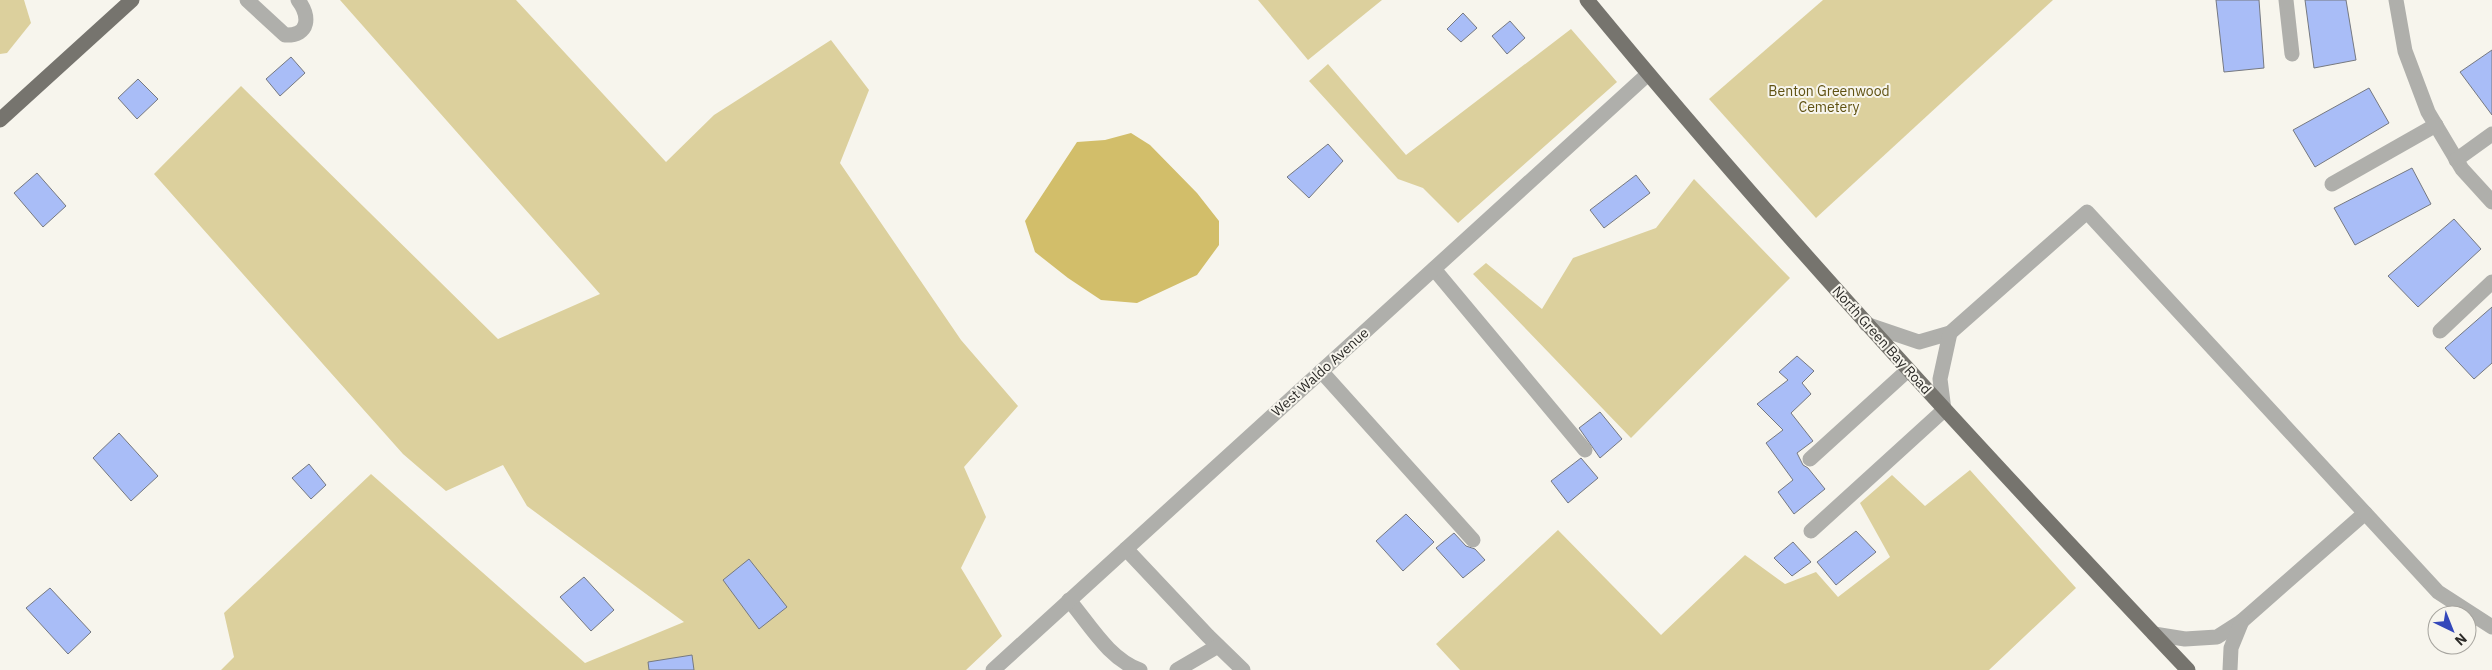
<svg xmlns="http://www.w3.org/2000/svg" width="2492" height="670" font-family="'IBM Plex Sans',sans-serif">
  <style>
    .green { fill: #dcd09d }
    .water { fill: #d2be6a }
    .building { fill: #a9bdf7; stroke: #767980 }
    .lines { fill: none; stroke-linecap: round; stroke-linejoin: round }
    .minor { stroke: #afafab; stroke-width: 15 }
    .major { stroke: #76746e; stroke-width: 15 }
    .labels { text-anchor: middle; stroke-width: 4; stroke-linejoin: round; paint-order: stroke }
    .park-label { font-size: 14px; fill: #605212; stroke: #f7f5ed }
    .street-label { font-size: 14px; fill: #2c2b28; stroke: #f7f5ed }
  </style>
  <rect width="100%" height="100%" fill="#f7f5ed"/>
  <g class="green">
    <polygon points="0,0 24,0 31,23 7,53 0,54"/>
    <polygon points="340,0 516,0 666,162 714,115 831,40 869,90 840,163 961,340 1018,406 964,467 986,517 961,568 1002,636 966,670 221,670 234,657 224,613 371,474 585,663 684,622 527,506 503,465 446,491 403,454 154,174 241,86 498,339 600,294"/>
    <polygon points="1258,0 1382,0 1308,60"/>
    <polygon points="1823,0 2053,0 1816,218 1709,99"/>
    <polygon points="1571,29 1617,82 1458,223 1423,188 1398,179 1309,81 1328,64 1406,155"/>
    <polygon points="1694,179 1790,278 1631,438 1473,274 1486,263 1542,309 1573,258 1656,228"/>
    <polygon points="1970,470 2076,588 1989,670 1460,670 1436,644 1558,530 1661,635 1745,555 1785,584 1816,572 1838,597 1890,557 1860,503 1892,475 1925,506"/>
  </g>
  <polygon class="water" points="1131,133 1150,145 1197,193 1219,221 1219,245 1197,275 1137,303 1101,300 1068,278 1035,252 1025,221 1077,142 1105,140"/>
  <g class="building">
    <polygon points="2216,0 2259,0 2264,68 2224,72"/>
    <polygon points="2305,0 2346,0 2356,60 2314,68"/>
    <polygon points="1463,13 1477,28 1461,42 1447,29"/>
    <polygon points="1510,21 1525,38 1507,54 1492,36"/>
    <polygon points="2492,50 2492,115 2460,72"/>
    <polygon points="291,57 305,73 280,96 266,79"/>
    <polygon points="138,79 158,99 137,119 118,98"/>
    <polygon points="2369,88 2389,123 2315,167 2293,130"/>
    <polygon points="1328,144 1343,161 1309,198 1287,177"/>
    <polygon points="2412,168 2431,204 2355,245 2334,208"/>
    <polygon points="37,173 66,206 43,227 14,193"/>
    <polygon points="1636,175 1650,193 1604,228 1590,210"/>
    <polygon points="2454,219 2481,249 2418,307 2388,276"/>
    <polygon points="2492,307 2492,363 2474,379 2445,348"/>
    <polygon points="1797,356 1814,371 1802,383 1811,394 1791,413 1813,441 1797,453 1803,465 1808,468 1825,489 1794,514 1778,492 1793,480 1766,443 1783,430 1757,404 1788,380 1779,372"/>
    <polygon points="1600,412 1622,439 1600,458 1579,428"/>
    <polygon points="119,433 158,476 131,501 93,458"/>
    <polygon points="1581,458 1598,478 1568,503 1551,481"/>
    <polygon points="309,464 326,485 311,499 292,478"/>
    <polygon points="1406,514 1434,542 1403,571 1376,541"/>
    <polygon points="1856,531 1876,552 1836,585 1817,562"/>
    <polygon points="1454,533 1466,546 1475,549 1485,560 1463,578 1436,548"/>
    <polygon points="1793,542 1811,562 1792,576 1774,558"/>
    <polygon points="749,559 787,607 759,629 723,580"/>
    <polygon points="584,577 614,610 591,631 560,597"/>
    <polygon points="50,588 91,632 68,654 26,608"/>
    <polygon points="692,655 694,670 649,670 648,662"/>
  </g>
  <g class="lines">
    <g class="minor">
      <path d="M247,0l38,35c25,1 25,-19 13,-35"/>
      <polyline points="2286,0 2292,54"/>
      <polyline points="2396,0 2405,51 2428,112 2462,169 2492,202"/>
      <polyline points="2456,160 2492,134"/>
      <polyline points="2332,184 2436,125"/>
      <polyline points="1434,269 1585,450"/>
      <polyline points="1866,324 1919,342 1950,333 2087,212 2365,513 2242,621 2217,637 2185,639 2154,634"/>
      <polyline points="2440,331 2492,282"/>
      <polyline points="1321,371 1473,540"/>
      <polyline points="1810,459 1908,370"/>
      <polyline points="2365,513 2438,592 2492,627"/>
      <polyline points="1811,531 1944,410 1940,379 1950,333"/>
      <polyline points="1126,549 1208,636 1243,670"/>
      <path d="M1069,600c21,25 40,59 71,70"/>
      <polyline points="993,670 1648,74"/>
      <polyline points="1177,670 1218,646"/>
      <polyline points="2230,670 2231,648 2242,621"/>
    </g>
    <g class="major">
      <path d="M1587,0c191,232 395,452 601,670"/>
      <polyline points="0,120 132,0"/>
    </g>
  </g>
  <g class="labels">
    <g class="park-label">
      <text x="1829" y="96">Benton Greenwood<tspan x="1829" dy="16">Cemetery</tspan></text>
    </g>
    <g class="street-label">
      <text transform="translate(1882 340) rotate(48)" y="5">North Green Bay Road</text>
      <text transform="translate(1320 372) rotate(-42)" y="5">West Waldo Avenue</text>
    </g>
  </g>
  <g transform="translate(2452 630) rotate(137)"><circle r="24" fill="#f7f5ed" stroke="#a6a49e"/>
  <path d="M0-4L9 19L0 12L-9 19Z" fill="#3448ba"/>
  <text y="-8" font-size="14" font-weight="bold" text-anchor="middle" fill="#2c2b28">N</text>
  </g>
</svg>
